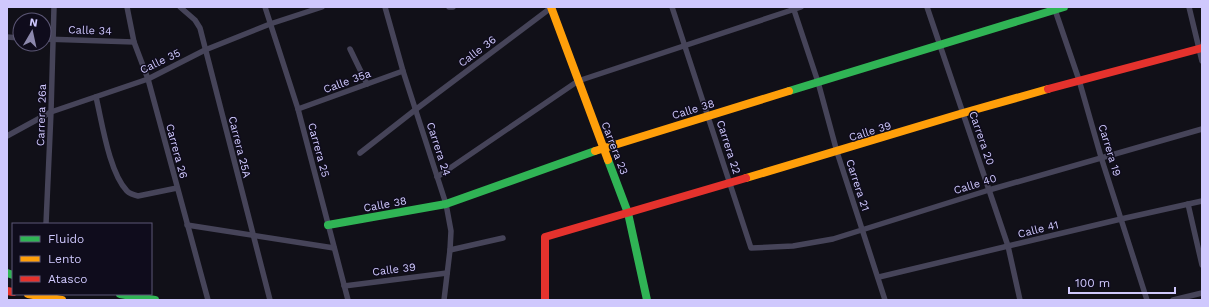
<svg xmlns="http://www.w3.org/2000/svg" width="1209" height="307" font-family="'Work Sans',sans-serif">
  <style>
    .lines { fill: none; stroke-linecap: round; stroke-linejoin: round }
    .street { stroke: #464459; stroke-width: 5.5 }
    .fast { stroke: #30b455; stroke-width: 8 }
    .slow { stroke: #ff9f0a; stroke-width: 8 }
    .jam { stroke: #e5322d; stroke-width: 8 }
    .labels { text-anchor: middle; stroke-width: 3; stroke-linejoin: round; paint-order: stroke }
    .street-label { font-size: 11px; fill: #cfc8fd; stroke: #0f0c1c }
  </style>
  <rect width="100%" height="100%" fill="#111018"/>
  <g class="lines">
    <g class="street">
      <polyline points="127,7 134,42 148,79 208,300"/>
      <polyline points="180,7 195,20 200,28 270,300"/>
      <polyline points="265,7 298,109 348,300"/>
      <polyline points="385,7 403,71 446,204 451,231 450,250 444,300"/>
      <polyline points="449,7 453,7"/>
      <polyline points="672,7 751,248 793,246 833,239 989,190 1202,129"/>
      <polyline points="793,7 818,82 837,152 885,300"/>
      <polyline points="927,7 1008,246 1020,300"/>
      <polyline points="1054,7 1079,80 1101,157 1147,300"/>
      <polyline points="1189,7 1202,61"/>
      <polyline points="7,37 20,38"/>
      <polyline points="44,39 134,42"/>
      <polyline points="350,49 367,84"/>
      <path d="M96,97c6,25 13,75 31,94 3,3 7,4 11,5l39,-8"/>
      <polyline points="298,109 403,71"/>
      <polyline points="7,136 51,112 148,79 205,50 270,24 322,7"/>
      <polyline points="360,153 415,110 552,7"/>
      <polyline points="437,177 578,81 801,7"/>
      <polyline points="1188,204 1202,265"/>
      <polyline points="46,224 51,112 54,7"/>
      <polyline points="187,225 334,248"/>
      <polyline points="450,250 503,238"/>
      <polyline points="879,277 1121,219 1202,201"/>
      <polyline points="344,286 447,273"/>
      <polyline points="1173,300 1202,293"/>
    </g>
    <g class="fast">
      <polyline points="789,91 1064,7"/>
      <polyline points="608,160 628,213 647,300"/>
      <polyline points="328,225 446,204 595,151"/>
      <polyline points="7,273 13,275"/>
      <polyline points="120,294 155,300"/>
    </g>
    <g class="slow">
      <polyline points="551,7 608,160"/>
      <polyline points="595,151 789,91"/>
      <polyline points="746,178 963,113 1048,89"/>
      <polyline points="28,294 62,300"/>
    </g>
    <g class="jam">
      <polyline points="1048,89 1202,48"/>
      <polyline points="7,291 13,292"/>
      <polyline points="545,300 545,237 746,178"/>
    </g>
  </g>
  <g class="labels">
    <g class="street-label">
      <text transform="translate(90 30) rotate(2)" y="4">Calle 34</text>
      <text transform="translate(477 51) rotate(-37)" y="4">Calle 36</text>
      <text transform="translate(160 61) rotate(-26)" y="4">Calle 35</text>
      <text transform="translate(347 81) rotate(-20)" y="4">Calle 35a</text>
      <text transform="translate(693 109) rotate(-17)" y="4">Calle 38</text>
      <text transform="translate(41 115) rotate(-88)" y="4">Carrera 26a</text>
      <text transform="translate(870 131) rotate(-17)" y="4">Calle 39</text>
      <text transform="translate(982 138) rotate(71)" y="4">Carrera 20</text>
      <text transform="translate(240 147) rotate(76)" y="4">Carrera 25A</text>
      <text transform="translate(729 147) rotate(72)" y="4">Carrera 22</text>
      <text transform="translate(615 148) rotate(69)" y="4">Carrera 23</text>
      <text transform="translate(439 149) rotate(72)" y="4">Carrera 24</text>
      <text transform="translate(319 150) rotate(75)" y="4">Carrera 25</text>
      <text transform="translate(1110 150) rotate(73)" y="4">Carrera 19</text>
      <text transform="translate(177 151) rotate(75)" y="4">Carrera 26</text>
      <text transform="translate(975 184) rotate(-17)" y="4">Calle 40</text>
      <text transform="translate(858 185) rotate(72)" y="4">Carrera 21</text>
      <text transform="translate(385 204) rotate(-10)" y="4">Calle 38</text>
      <text transform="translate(1038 229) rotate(-14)" y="4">Calle 41</text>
      <text transform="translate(394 269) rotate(-7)" y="4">Calle 39</text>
    </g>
  </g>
  <rect width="1209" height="307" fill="none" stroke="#cfc8fd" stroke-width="16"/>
  <rect x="12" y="223" width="140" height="72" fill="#0f0c1c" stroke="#5c5776"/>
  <rect x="20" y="236" width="20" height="6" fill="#30b455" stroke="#5c5776"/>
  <text x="48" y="243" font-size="12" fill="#cfc8fd">Fluido</text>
  <rect x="20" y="256" width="20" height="6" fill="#ff9f0a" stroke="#5c5776"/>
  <text x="48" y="263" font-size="12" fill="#cfc8fd">Lento</text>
  <rect x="20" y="276" width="20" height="6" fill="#e5322d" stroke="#5c5776"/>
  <text x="48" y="283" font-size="12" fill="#cfc8fd">Atasco</text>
  <g transform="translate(32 32) rotate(9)"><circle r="19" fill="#0f0c1c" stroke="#5c5776"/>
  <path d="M0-3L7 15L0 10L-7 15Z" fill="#8c88ad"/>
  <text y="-6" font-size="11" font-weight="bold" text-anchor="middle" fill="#cfc8fd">N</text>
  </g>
  <path d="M1069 287v6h106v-6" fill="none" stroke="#cfc8fd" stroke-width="2"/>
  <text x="1075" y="287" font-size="12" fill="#cfc8fd" stroke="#0f0c1c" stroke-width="3" paint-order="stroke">100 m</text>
</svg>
